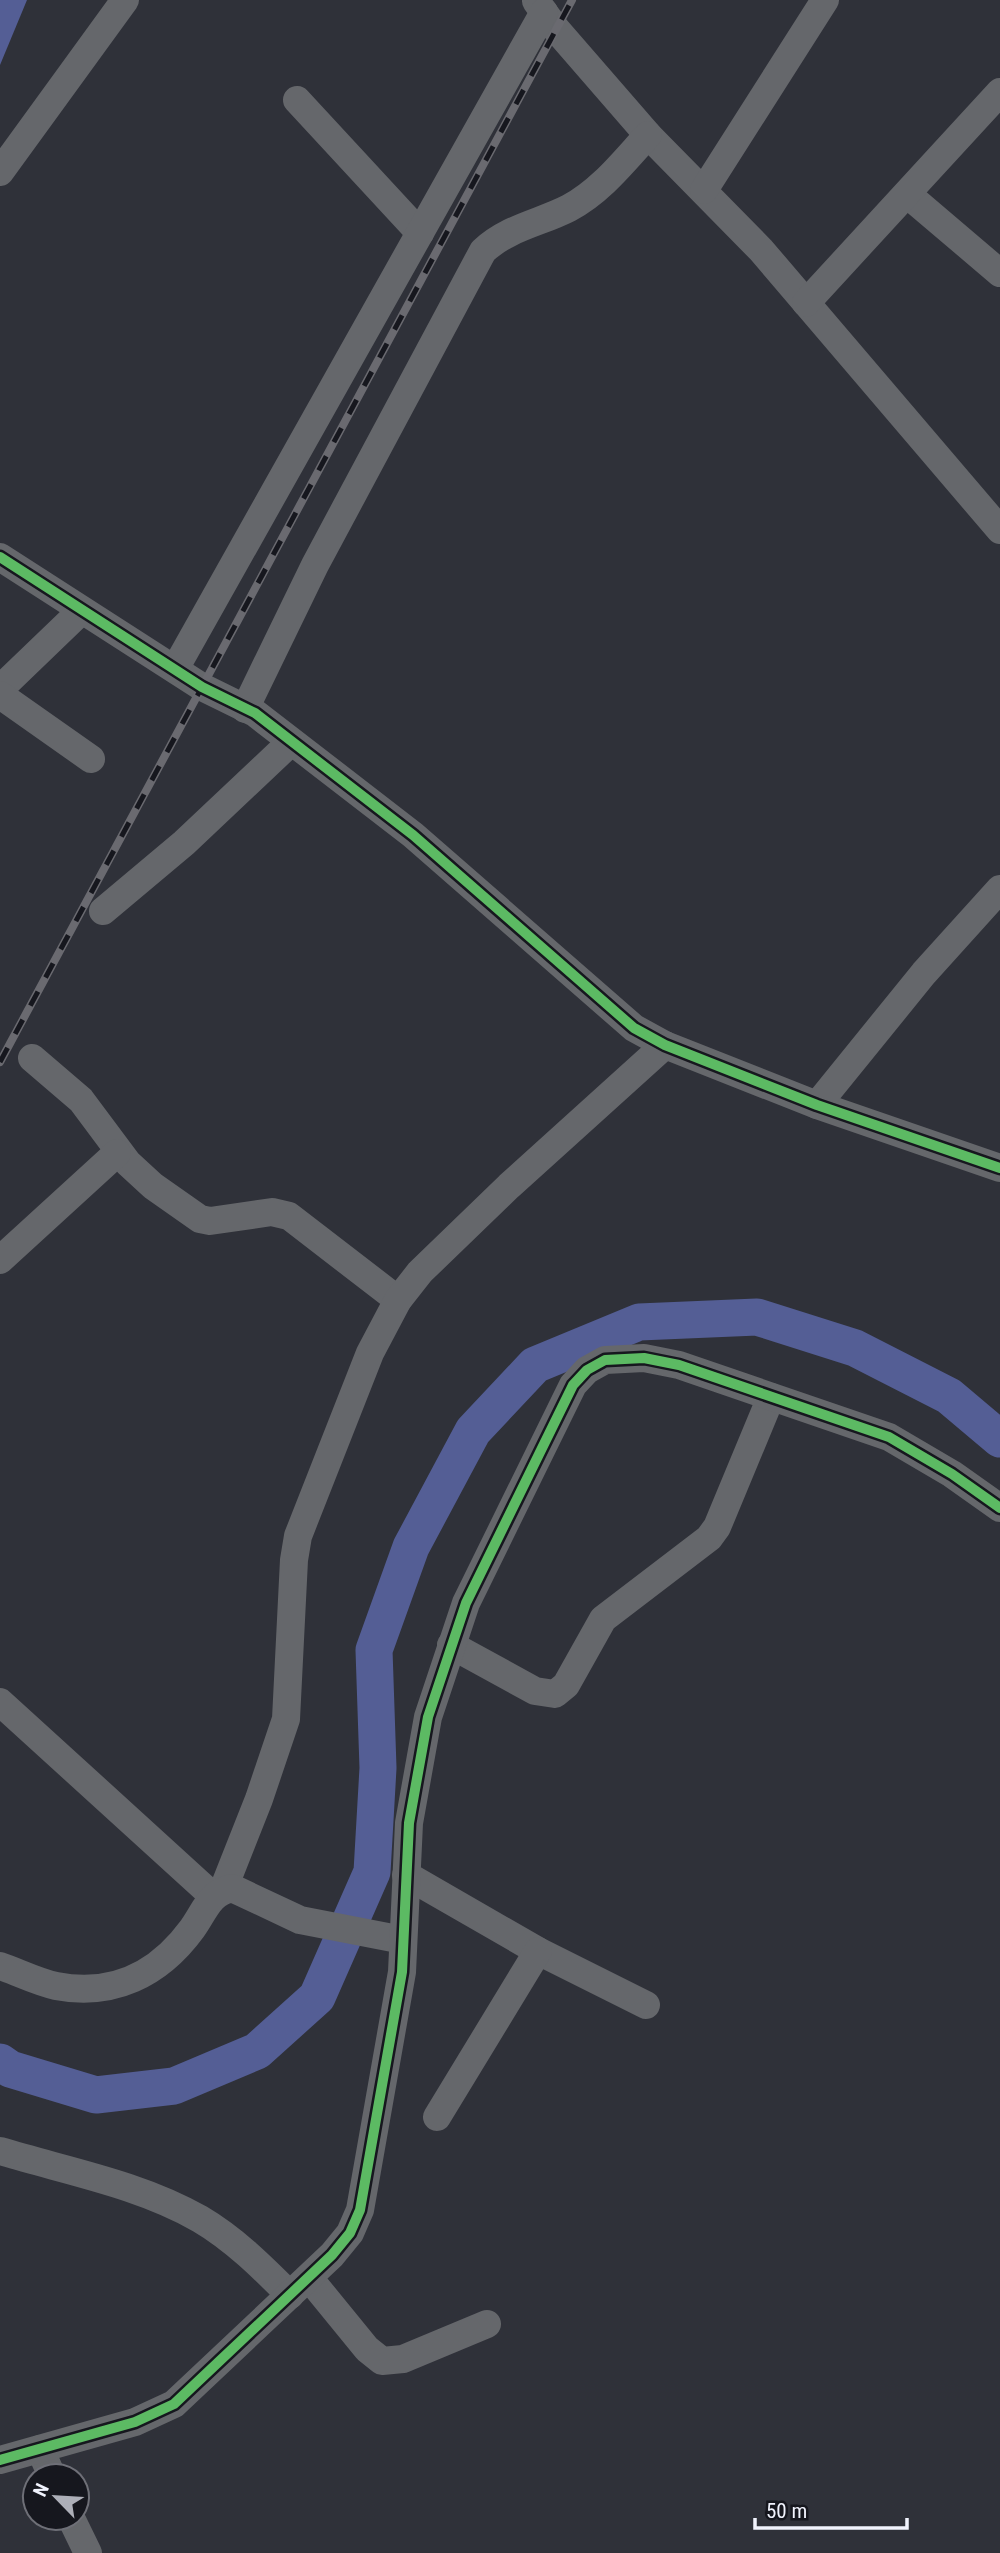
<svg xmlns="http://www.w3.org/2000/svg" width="1000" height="2553" font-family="'Roboto Condensed',sans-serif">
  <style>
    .water { fill: #545e95 }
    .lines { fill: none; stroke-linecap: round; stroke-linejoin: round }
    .river { stroke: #545e95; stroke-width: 37 }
    .minor { stroke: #65676b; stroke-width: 28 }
    .rail-casing { stroke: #6a6a70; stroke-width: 8 }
    .rail { stroke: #16171e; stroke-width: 5; stroke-dasharray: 16; stroke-linecap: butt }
    .cycleway-casing { stroke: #16171e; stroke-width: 15 }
    .cycleway { stroke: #5cba63; stroke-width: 10 }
  </style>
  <rect width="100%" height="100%" fill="#2f3139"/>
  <polygon class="water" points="0,0 27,0 0,65"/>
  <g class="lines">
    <polyline class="river" points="0,2062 10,2069 96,2095 174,2086 257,2051 317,1997 372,1872 378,1768 374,1650 411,1547 473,1431 535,1365 639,1322 757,1317 855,1348 949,1396 1000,1439"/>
    <g class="minor">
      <polyline points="536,1 556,29 648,135 761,250 1000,530"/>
      <polyline points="297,100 420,233"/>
      <polyline points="0,172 125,0"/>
      <polyline points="704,190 825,0"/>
      <polyline points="907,194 1000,273"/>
      <polyline points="806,303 1000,92"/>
      <polyline points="0,557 202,687 255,713 413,835 634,1028 665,1045 817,1105 1000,1168"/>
      <polyline points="175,669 544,12"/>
      <polyline points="0,689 81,611"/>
      <polyline points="0,695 91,759"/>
      <path d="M245,709l70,-144 168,-314c26,-24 57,-28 86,-43 32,-17 55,-47 79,-73"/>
      <polyline points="103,911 184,843 291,742"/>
      <polyline points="32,1058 81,1100 128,1163 153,1186 200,1219 210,1221 272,1212 289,1216 398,1300"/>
      <polyline points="817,1105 924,973 1000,889"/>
      <polyline points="0,1260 117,1153"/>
      <polyline points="451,1645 535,1691 555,1694 566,1685 603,1619 709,1538 717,1527 771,1397"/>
      <polyline points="0,1702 213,1896"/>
      <polyline points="406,1875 538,1951 646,2005"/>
      <polyline points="223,1890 259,1799 286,1719 294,1560 298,1536 370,1353 398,1300 420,1272 509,1186 665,1045"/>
      <path d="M0,1966c18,6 37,16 56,20 57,11 103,-12 136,-57 13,-18 17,-36 40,-41l68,32 103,20"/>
      <polyline points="437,2117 538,1951"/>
      <path d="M0,2151c66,20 139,33 200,68 34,20 62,48 90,76"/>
      <polyline points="309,2278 367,2349 382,2361 403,2359 487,2324"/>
      <polyline points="40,2449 52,2476"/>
      <polyline points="0,2460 135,2422 174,2404 332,2255 350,2233 360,2210 402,1972 409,1823 428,1717 466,1603 573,1385 587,1370 605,1360 644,1358 679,1365 889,1437 952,1474 1000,1508"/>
      <polyline points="71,2518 88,2553"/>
    </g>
    <g class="rail-casing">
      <polyline id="rail" points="0,1062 572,0"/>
    </g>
    <use href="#rail" class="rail"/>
    <g class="cycleway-casing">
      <g id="cycleway">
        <polyline points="0,557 202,687 255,713 413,835 634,1028 665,1045 817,1105 1000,1168"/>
        <polyline points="0,2460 135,2422 174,2404 332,2255 350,2233 360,2210 402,1972 409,1823 428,1717 466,1603 573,1385 587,1370 605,1360 644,1358 679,1365 889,1437 952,1474 1000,1508"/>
      </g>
    </g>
    <use href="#cycleway" class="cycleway"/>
  </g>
  <g transform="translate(56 2497) rotate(295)"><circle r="33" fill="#16171e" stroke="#6e6f77" stroke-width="2"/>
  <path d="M0-5L12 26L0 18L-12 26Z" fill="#adafb8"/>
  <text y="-10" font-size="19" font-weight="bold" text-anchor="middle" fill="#f1f3fd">N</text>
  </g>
  <path d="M755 2518v10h152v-10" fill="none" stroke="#f1f3fd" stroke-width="3.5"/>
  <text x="766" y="2518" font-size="21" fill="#f1f3fd" stroke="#16171e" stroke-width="5" paint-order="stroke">50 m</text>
</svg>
